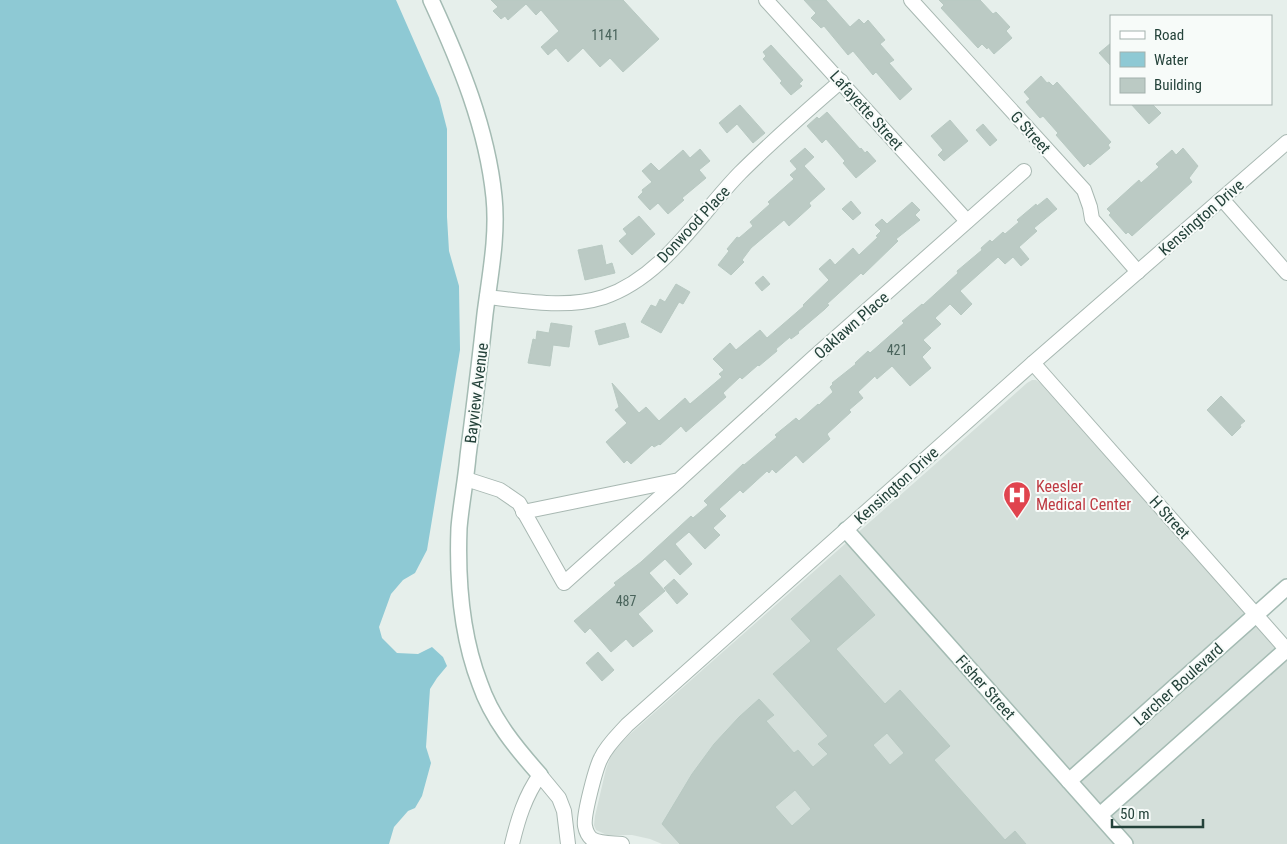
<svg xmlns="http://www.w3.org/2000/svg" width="1287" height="844" font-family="'Roboto Condensed',sans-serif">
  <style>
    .built { fill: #d4dfda }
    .water { fill: #8ec9d4 }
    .building { fill: #bbcac4; stroke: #b8c9c2; fill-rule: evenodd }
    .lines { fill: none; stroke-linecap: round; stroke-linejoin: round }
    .street-casing { stroke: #a8b8b2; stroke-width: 16 }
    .secondary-casing { stroke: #a4bbb3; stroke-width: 18 }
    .street { stroke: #fff; stroke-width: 14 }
    .secondary { stroke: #fff; stroke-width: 15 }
    .labels { text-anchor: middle; stroke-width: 4; stroke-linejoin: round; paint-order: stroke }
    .number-label { font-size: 14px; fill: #4a645c }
    .street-label { font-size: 16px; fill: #24423a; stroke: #f7fbf9 }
    .health-label { font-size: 16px; fill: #be3a42; stroke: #f7fbf9; text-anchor: start }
  </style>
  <rect width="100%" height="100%" fill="#e6efeb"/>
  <polygon class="built" points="1032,380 1036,380 1040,383 1287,661 1287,844 662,844 650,839 632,835 607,835 596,830 594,825 595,816 606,769 612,753 629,735 1027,383"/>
  <polygon class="water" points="0,0 396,0 439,98 447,129 447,217 449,251 459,286 460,350 427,550 415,573 403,580 391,594 379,627 382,638 397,653 418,654 432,647 443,657 447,666 437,678 430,689 426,747 431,763 422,796 415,808 408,811 394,827 389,844 0,844"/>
  <g class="building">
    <polygon points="491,0 623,0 659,39 623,72 610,58 600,67 583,48 568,62 556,48 548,55 541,47 559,31 541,10 536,15 526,4 508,20 505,16 501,19 493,11 498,7"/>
    <polygon points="804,0 826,0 850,27 859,19 864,24 868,20 885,40 880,44 894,60 889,63 912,89 900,100 876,72 873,75 853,51 848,55 824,26 821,28 811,18 816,13"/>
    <polygon points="939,0 980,0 993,14 996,12 1010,27 1006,31 1012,38 994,54 988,47 987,49 982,44 978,48 941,8 944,5"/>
    <polygon points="1111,43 1111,66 1099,53"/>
    <polygon points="771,45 803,80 799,84 802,86 791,95 780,83 782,81 763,59 766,56 763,52"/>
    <polygon points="1041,76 1047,83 1049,82 1053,86 1057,82 1111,142 1108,145 1110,148 1090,165 1088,163 1084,167 1056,135 1058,133 1043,116 1040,118 1026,102 1030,99 1024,92"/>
    <polygon points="1131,104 1152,104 1161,113 1149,124"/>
    <polygon points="740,105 765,133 753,143 737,124 727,133 719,123"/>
    <polygon points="827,112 860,149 861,148 865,153 867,151 876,161 856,178 843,163 845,161 826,139 822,143 807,126 817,117 819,119"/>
    <polygon points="950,120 968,141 944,161 938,155 943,150 931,136"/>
    <polygon points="983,124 997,140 990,146 976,130"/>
    <polygon points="805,148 814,157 804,166 825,189 809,203 811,206 789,226 784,220 751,248 742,260 744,262 731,275 718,265 729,251 727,249 737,237 739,238 753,226 750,222 770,204 768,202 794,179 790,175 797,169 790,161"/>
    <polygon points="1183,148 1198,166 1189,178 1192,182 1132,236 1128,232 1126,234 1109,215 1111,213 1107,209 1139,180 1141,183 1159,167 1156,164 1172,150 1176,155"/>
    <polygon points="700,149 710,161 699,170 706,178 682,198 684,200 668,214 658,203 650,210 638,197 643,192 642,190 652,182 642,171 651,163 659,171 683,150 690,158"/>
    <polygon points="1047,198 1057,209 1034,228 1037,231 1019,247 1029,259 1021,266 1013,257 1005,264 998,257 960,291 972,304 961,315 950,304 935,318 941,324 923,340 931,348 922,357 931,368 910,386 892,366 877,379 875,376 858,392 863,398 849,410 851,412 827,434 830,439 803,463 796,455 776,473 772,469 769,473 767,471 743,493 740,490 719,509 726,516 713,528 720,535 705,549 689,532 675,544 692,564 680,575 665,559 649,573 665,591 638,614 653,631 633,647 626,639 611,652 590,628 585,633 574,621 616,585 614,583 641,562 691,516 693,518 708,505 704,501 743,464 744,465 777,437 775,435 796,418 799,421 818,404 819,405 833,392 830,387 833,384 832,383 856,364 855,363 868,351 870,353 904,323 902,321 922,304 923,305 958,273 957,271 982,250 981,248 990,240 992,242 1003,232 1005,234 1019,222 1017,220 1036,204 1037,206"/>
    <polygon points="851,201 861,213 853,220 842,209"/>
    <polygon points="912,202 920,210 915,215 920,220 896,239 898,241 863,275 861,273 827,304 829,305 825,309 798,332 799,333 791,339 790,337 776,349 777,351 759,366 758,365 742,379 740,377 723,393 726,397 686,432 681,426 660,445 659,444 654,447 652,445 631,464 627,460 624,463 606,442 627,423 615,410 619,407 612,383 639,413 646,407 659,421 685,398 690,404 722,377 719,374 724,370 713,359 730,343 736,350 760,330 767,338 804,306 803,305 829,280 819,269 830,259 835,265 853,248 859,255 878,237 876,236 881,231 875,225 882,219 887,224"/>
    <polygon points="639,216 655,234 632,255 619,241 627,234 623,229"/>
    <polygon points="602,245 606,265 612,263 615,273 585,280 578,250"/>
    <polygon points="763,276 770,284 762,291 755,283"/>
    <polygon points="676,284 690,292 683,304 679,302 661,333 641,322 651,305 656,307 660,299 665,302"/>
    <polygon points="551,323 572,326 569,347 553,345 550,366 528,363 533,339 536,340 537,331 549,333"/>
    <polygon points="625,323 629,337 599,345 595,331"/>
    <polygon points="1221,396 1245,421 1240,425 1241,427 1232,436 1207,410"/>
    <path d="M840,575l35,40 -39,34 49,55 15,-14 50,56 -16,14 71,80 10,-9 11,13h-346l-18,-20 30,-50 22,-30 25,-27 20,-18 15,16 -8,6 28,32 4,-3 15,17 15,-13 -10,-10 10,-8 -55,-62 38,-33 -20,-22zM887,733l17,20 -14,12 -17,-20zM795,790l16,19 -19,17 -17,-19z"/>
    <polygon points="674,579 688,594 677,604 664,588"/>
    <polygon points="598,652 614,670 602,681 586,663"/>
  </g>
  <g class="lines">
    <g class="street-casing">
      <g id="street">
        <polyline points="766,0 967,221"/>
        <polyline points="911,0 1084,190 1090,207 1092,219 1138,272"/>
        <polyline points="1222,199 1287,273"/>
        <path d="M487,297c39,4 79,12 117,0 59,-20 94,-81 136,-124 32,-32 67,-62 101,-92"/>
        <polyline points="1033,363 1287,650"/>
        <polyline points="466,479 500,490 519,503 564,583 678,481"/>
        <polyline points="523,512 679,480 813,358 1024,171"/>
        <path d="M512,844c6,-25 13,-48 28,-69l19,23 5,13 4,33"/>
        <path d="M622,844c-9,-1 -22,0 -30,-5 -4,-3 -6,-8 -7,-13 -2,-10 11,-59 16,-68 6,-13 17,-23 26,-33l406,-362 254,-221"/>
      </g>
    </g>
    <g class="secondary-casing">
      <g id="secondary">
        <path d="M431,0c29,63 56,128 63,197 4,39 -4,78 -9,117 -5,47 -11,95 -17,142 -2,24 -7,48 -9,72 -2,53 2,107 21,156 12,35 36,64 60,91"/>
        <polyline points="846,530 1125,844"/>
        <polyline points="1069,781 1287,587"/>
        <polyline points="1100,815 1287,649"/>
      </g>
    </g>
    <use href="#street" class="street"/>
    <use href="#secondary" class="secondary"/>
  </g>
  <defs>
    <g id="hospital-pin" transform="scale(1.4375)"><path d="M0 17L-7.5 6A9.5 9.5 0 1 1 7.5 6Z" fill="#e0444e" stroke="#f7fbf9"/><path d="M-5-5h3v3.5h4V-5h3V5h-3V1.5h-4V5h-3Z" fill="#fff"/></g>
  </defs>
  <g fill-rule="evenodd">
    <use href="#hospital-pin" x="1017" y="495"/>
  </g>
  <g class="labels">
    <g class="number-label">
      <text x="605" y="40">1141</text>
      <text x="897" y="355">421</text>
      <text x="626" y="606">487</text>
    </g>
    <g class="street-label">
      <text transform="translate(867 110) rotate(48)" y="6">Lafayette Street</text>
      <text transform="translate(1031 132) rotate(48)" y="6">G Street</text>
      <text transform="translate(1201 217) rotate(-41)" y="6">Kensington Drive</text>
      <text transform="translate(693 224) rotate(-47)" y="6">Donwood Place</text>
      <text transform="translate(851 325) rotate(-41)" y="6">Oaklawn Place</text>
      <text transform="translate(476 393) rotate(-83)" y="6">Bayview Avenue</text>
      <text transform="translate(896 485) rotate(-42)" y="6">Kensington Drive</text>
      <text transform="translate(1170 517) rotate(48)" y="6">H Street</text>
      <text transform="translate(1178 684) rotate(-42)" y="6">Larcher Boulevard</text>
      <text transform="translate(986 687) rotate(48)" y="6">Fisher Street</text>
    </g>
    <g class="health-label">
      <text x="1036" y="492">Keesler<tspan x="1036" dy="18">Medical Center</tspan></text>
    </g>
  </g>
  <rect x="1110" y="15" width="162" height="90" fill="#f7fbf9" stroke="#a3b1ad"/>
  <rect x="1120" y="31" width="25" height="8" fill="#ffffff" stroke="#a3b1ad"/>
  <text x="1154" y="40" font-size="15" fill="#24423a">Road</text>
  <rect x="1120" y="52" width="25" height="15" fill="#8ec9d4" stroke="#a3b1ad"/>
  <text x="1154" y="65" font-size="15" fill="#24423a">Water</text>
  <rect x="1120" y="78" width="25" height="15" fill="#bbcac4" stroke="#a3b1ad"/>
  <text x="1154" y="90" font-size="15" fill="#24423a">Building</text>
  <path d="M1112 819v8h91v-8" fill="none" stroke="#24423a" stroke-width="2.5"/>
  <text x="1120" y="819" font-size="15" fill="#24423a" stroke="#f7fbf9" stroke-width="4" paint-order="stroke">50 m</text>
</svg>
